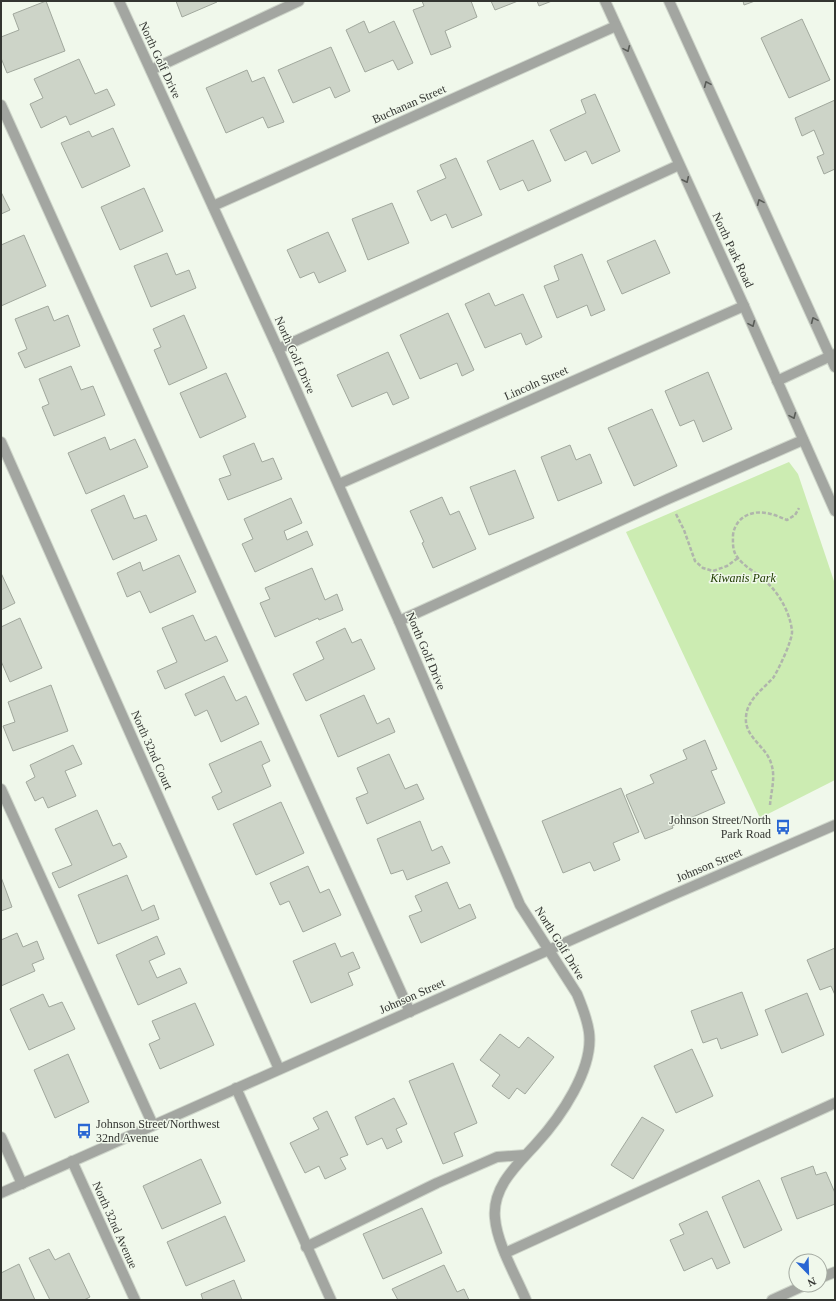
<svg xmlns="http://www.w3.org/2000/svg" width="836" height="1301" font-family="'Times New Roman',serif">
  <style>
    .green { fill: #ccecb2 }
    .building { fill: #cdd4c8; stroke: #a1a89d }
    .lines { fill: none; stroke-linecap: round; stroke-linejoin: round }
    .minor-casing { stroke: #ced5ca; stroke-width: 12 }
    .path { stroke: #b0b5ac; stroke-width: 2.5; stroke-dasharray: 4 2; stroke-linecap: butt }
    .minor { stroke: #a3a6a1; stroke-width: 10 }
    .oneway { stroke: #5a5d58 }
    .labels { text-anchor: middle; stroke-width: 3; stroke-linejoin: round; paint-order: stroke }
    .street-label { font-size: 12px; fill: #333531; stroke: #f0f8eb }
    .park-label { font-size: 12px; font-style: italic; fill: #203c00; stroke: #f0f8eb }
    .poi-label { font-size: 12px; fill: #333531; stroke: #f0f8eb; text-anchor: end }
  </style>
  <rect width="100%" height="100%" fill="#f0f8eb"/>
  <polygon class="green" points="789,462 798,474 835,584 835,780 760,818 626,532"/>
  <g class="building">
    <polygon points="46,1 65,51 7,73 1,58 1,37 19,30 13,14"/>
    <polygon points="176,1 216,1 217,2 182,17"/>
    <polygon points="422,1 471,1 477,17 445,31 451,47 431,55 413,10 424,6"/>
    <polygon points="491,1 518,1 495,10"/>
    <polygon points="537,1 552,1 539,6"/>
    <polygon points="743,1 755,1 744,5"/>
    <polygon points="802,19 830,80 789,98 761,38"/>
    <polygon points="364,21 369,33 394,21 413,63 398,70 393,60 365,72 346,30"/>
    <polygon points="331,47 350,91 335,98 330,87 293,103 278,70"/>
    <polygon points="79,59 95,94 107,89 115,105 70,125 66,116 41,128 30,104 43,98 34,79"/>
    <polygon points="247,70 252,82 264,77 284,122 268,128 263,117 226,133 206,88"/>
    <polygon points="595,94 620,151 592,164 586,151 565,161 550,130 586,113 581,100"/>
    <polygon points="835,100 835,169 824,174 817,157 824,154 814,130 802,136 795,118"/>
    <polygon points="113,128 130,166 82,188 61,143 89,131 92,137"/>
    <polygon points="533,140 551,181 528,191 523,180 500,190 487,161"/>
    <polygon points="456,158 482,215 452,228 446,214 431,221 417,191 446,178 440,165"/>
    <polygon points="144,188 163,231 120,250 101,207"/>
    <polygon points="1,192 10,210 1,214"/>
    <polygon points="392,203 409,243 368,260 352,219"/>
    <polygon points="328,232 346,271 319,283 314,272 300,278 287,250"/>
    <polygon points="24,235 46,286 1,306 1,245"/>
    <polygon points="655,240 670,273 622,294 607,261"/>
    <polygon points="167,253 176,275 189,270 196,288 151,307 134,266"/>
    <polygon points="582,254 605,310 591,316 587,305 557,318 544,286 559,280 554,266"/>
    <polygon points="489,293 495,306 523,294 542,337 526,345 521,333 485,348 465,304"/>
    <polygon points="48,306 54,321 68,315 80,346 25,368 18,353 27,349 15,319"/>
    <polygon points="448,313 474,370 462,376 457,363 420,379 400,335"/>
    <polygon points="184,315 207,368 169,385 154,350 161,347 153,329"/>
    <polygon points="388,352 409,398 393,405 387,392 352,407 337,375"/>
    <polygon points="71,366 81,390 93,386 105,415 54,436 42,407 49,404 39,379"/>
    <polygon points="708,372 732,429 703,442 694,420 680,426 665,391"/>
    <polygon points="226,373 246,417 200,438 180,393"/>
    <polygon points="652,409 677,466 634,486 608,428"/>
    <polygon points="105,437 110,450 135,439 148,467 86,494 68,453"/>
    <polygon points="254,443 262,462 273,458 282,479 228,500 219,479 231,475 223,456"/>
    <polygon points="570,445 576,460 590,454 602,483 558,501 541,457"/>
    <polygon points="515,470 534,518 489,535 470,487"/>
    <polygon points="124,495 134,519 146,515 157,540 113,560 91,510"/>
    <polygon points="442,497 450,515 459,511 476,549 433,568 422,543 424,542 410,511"/>
    <polygon points="291,498 302,523 284,531 287,540 307,531 313,545 255,572 242,544 253,539 244,519"/>
    <polygon points="179,555 196,592 150,613 140,591 127,597 117,573 140,562 143,571"/>
    <polygon points="312,568 325,600 337,594 343,610 319,620 318,618 275,637 260,603 270,599 265,588"/>
    <polygon points="1,573 15,603 1,610"/>
    <polygon points="193,615 205,641 216,636 228,661 165,689 157,671 177,662 162,628"/>
    <polygon points="20,618 42,668 10,682 1,661 1,627"/>
    <polygon points="345,628 352,643 361,639 375,669 306,701 293,674 324,659 316,642"/>
    <polygon points="224,676 236,701 246,696 259,724 221,742 207,710 195,716 185,694"/>
    <polygon points="51,685 68,731 13,751 3,726 15,722 8,702"/>
    <polygon points="364,695 377,724 389,718 395,732 338,757 320,715"/>
    <polygon points="705,740 717,769 711,771 725,803 672,826 673,828 645,839 626,795 654,783 650,775 687,759 683,750"/>
    <polygon points="261,741 270,761 262,765 271,786 218,810 212,797 222,792 209,764"/>
    <polygon points="73,745 82,764 65,771 76,796 48,808 43,797 35,801 26,782 35,777 30,765"/>
    <polygon points="389,754 405,789 417,784 424,799 367,824 356,798 368,793 357,768"/>
    <polygon points="621,788 639,832 613,843 620,860 594,871 590,862 563,873 542,821"/>
    <polygon points="281,802 304,853 256,875 233,824"/>
    <polygon points="97,810 113,846 120,843 127,857 59,888 52,873 72,865 55,829"/>
    <polygon points="420,821 432,851 442,846 450,863 407,880 403,870 391,874 377,839"/>
    <polygon points="308,866 320,893 329,889 341,915 303,932 289,901 280,905 270,883"/>
    <polygon points="127,875 142,911 154,905 159,919 98,944 78,895"/>
    <polygon points="1,877 12,907 1,911"/>
    <polygon points="447,882 459,909 470,904 476,918 421,943 409,916 422,911 415,896"/>
    <polygon points="17,933 23,947 37,941 44,959 32,964 35,971 1,986 1,940"/>
    <polygon points="157,936 165,954 149,961 157,978 180,968 187,983 138,1005 116,955"/>
    <polygon points="335,943 341,957 353,952 360,968 348,973 353,985 311,1003 293,961"/>
    <polygon points="835,948 835,995 831,986 820,990 807,960"/>
    <polygon points="742,992 758,1035 721,1049 717,1038 703,1043 691,1011"/>
    <polygon points="807,993 824,1035 782,1053 765,1010"/>
    <polygon points="43,994 49,1007 62,1002 75,1029 29,1050 10,1009"/>
    <polygon points="195,1003 214,1045 160,1069 149,1044 160,1039 152,1021"/>
    <polygon points="500,1034 519,1048 528,1037 554,1057 525,1094 517,1088 509,1099 492,1086 500,1075 480,1060"/>
    <polygon points="692,1049 713,1096 676,1113 654,1066"/>
    <polygon points="68,1054 89,1102 55,1118 34,1070"/>
    <polygon points="453,1063 477,1123 454,1133 463,1156 443,1164 409,1081"/>
    <polygon points="394,1098 407,1124 396,1129 402,1142 387,1149 382,1138 367,1145 355,1117"/>
    <polygon points="327,1111 348,1155 340,1158 346,1169 325,1179 319,1166 305,1173 290,1143 319,1129 313,1118"/>
    <polygon points="642,1117 664,1130 633,1179 611,1165"/>
    <polygon points="201,1159 221,1203 162,1229 143,1186"/>
    <polygon points="813,1166 816,1175 826,1172 835,1193 835,1204 797,1219 781,1178"/>
    <polygon points="759,1180 782,1230 744,1248 722,1197"/>
    <polygon points="422,1208 442,1253 383,1279 363,1234"/>
    <polygon points="707,1211 730,1263 717,1269 712,1258 684,1271 670,1240 684,1234 679,1224"/>
    <polygon points="225,1216 245,1261 186,1286 167,1242"/>
    <polygon points="49,1249 55,1260 69,1253 90,1297 84,1300 50,1300 29,1258"/>
    <polygon points="19,1264 35,1300 1,1300 1,1273"/>
    <polygon points="444,1265 457,1292 464,1289 469,1300 398,1300 392,1289"/>
    <polygon points="234,1280 242,1300 203,1300 201,1294"/>
  </g>
  <g class="lines">
    <g class="minor-casing">
      <g id="minor">
        <path d="M119,1l159,348 121,272 121,284 57,89c5,12 10,24 12,38 5,37 -29,86 -53,112 -19,21 -44,43 -41,74 2,26 21,58 31,82"/>
        <polyline points="605,1 744,306 835,511"/>
        <polyline points="669,1 835,367"/>
        <polyline points="151,70 299,1"/>
        <polyline points="1,105 410,1012"/>
        <polyline points="213,206 616,26"/>
        <polyline points="278,349 679,165"/>
        <polyline points="777,381 835,354"/>
        <polyline points="1,442 279,1069"/>
        <polyline points="339,484 744,306"/>
        <polyline points="399,621 668,499 803,440"/>
        <polyline points="1,789 153,1125"/>
        <polyline points="236,1088 331,1300"/>
        <polyline points="1,1137 22,1184"/>
        <polyline points="72,1161 135,1300"/>
        <polyline points="1,1193 668,897 835,825"/>
        <polyline points="306,1247 437,1183 497,1157 525,1155"/>
        <polyline points="505,1253 835,1103"/>
        <polyline points="820,1278 835,1272"/>
        <polyline points="772,1300 805,1285"/>
      </g>
    </g>
    <g class="path">
      <polyline points="676,514 684,530 695,561 703,568 713,571 727,566 738,558"/>
      <path d="M770,805c1,-14 6,-28 1,-42 -5,-17 -27,-26 -25,-46 1,-17 16,-27 27,-39 5,-7 20,-39 19,-47 -2,-19 -14,-40 -29,-52 -8,-7 -19,-13 -25,-21 -6,-7 -5,-15 -5,-23 2,-17 18,-25 33,-22 7,1 14,4 21,7l8,-5 4,-7"/>
    </g>
    <use href="#minor" class="minor"/>
  </g>
  <defs><path id="oneway-chevron" d="M-2-3.5L2.5 0L-2 3.5" fill="none" stroke-width="1.6" stroke-linecap="round" stroke-linejoin="round"/></defs>
  <g class="oneway">
    <use href="#oneway-chevron" transform="translate(627 49) rotate(66)"/>
    <use href="#oneway-chevron" transform="translate(707 84) rotate(-114)"/>
    <use href="#oneway-chevron" transform="translate(686 180) rotate(65)"/>
    <use href="#oneway-chevron" transform="translate(760 202) rotate(-114)"/>
    <use href="#oneway-chevron" transform="translate(814 320) rotate(-114)"/>
    <use href="#oneway-chevron" transform="translate(752 324) rotate(66)"/>
    <use href="#oneway-chevron" transform="translate(793 416) rotate(66)"/>
  </g>
  <defs>
    <g id="bus-bare" transform="scale(1.2)"><path d="M-5-6H5V4H4V6H2V4H-2V6H-4V4H-5ZM-3.5-4V0h7V-4ZM-3.5 1.2v1.5H-2V1.2ZM2 1.2v1.5H3.5V1.2Z" fill="#2866d3" stroke="#f0f8eb" stroke-width="2.5" paint-order="stroke"/></g>
  </defs>
  <g fill-rule="evenodd">
    <use href="#bus-bare" x="783" y="827"/>
    <use href="#bus-bare" x="84" y="1131"/>
  </g>
  <g class="labels">
    <g class="street-label">
      <text transform="translate(160 60) rotate(65)" y="4">North Golf Drive</text>
      <text transform="translate(409 104) rotate(-24)" y="4">Buchanan Street</text>
      <text transform="translate(733 250) rotate(65)" y="4">North Park Road</text>
      <text transform="translate(295 355) rotate(66)" y="4">North Golf Drive</text>
      <text transform="translate(536 383) rotate(-24)" y="4">Lincoln Street</text>
      <text transform="translate(426 651) rotate(67)" y="4">North Golf Drive</text>
      <text transform="translate(152 750) rotate(66)" y="4">North 32nd Court</text>
      <text transform="translate(709 865) rotate(-23)" y="4">Johnson Street</text>
      <text transform="translate(560 943) rotate(58)" y="4">North Golf Drive</text>
      <text transform="translate(412 996) rotate(-24)" y="4">Johnson Street</text>
      <text transform="translate(115 1225) rotate(66)" y="4">North 32nd Avenue</text>
    </g>
    <g class="park-label">
      <text x="743" y="582">Kiwanis Park</text>
    </g>
    <g class="poi-label">
      <text x="771" y="824">Johnson Street/North<tspan x="771" dy="14">Park Road</tspan></text>
      <text x="96" y="1128" text-anchor="start">Johnson Street/Northwest<tspan x="96" dy="14">32nd Avenue</tspan></text>
    </g>
  </g>
  <rect width="836" height="1301" fill="none" stroke="#333531" stroke-width="4"/>
  <g transform="translate(808 1273) rotate(157)"><circle r="19" fill="#f0f8eb" stroke="#a4aaa1"/>
  <path d="M0-3L7 15L0 10L-7 15Z" fill="#2866d3"/>
  <text y="-6" font-size="11" font-weight="bold" text-anchor="middle" fill="#333531">N</text>
  </g>
</svg>
